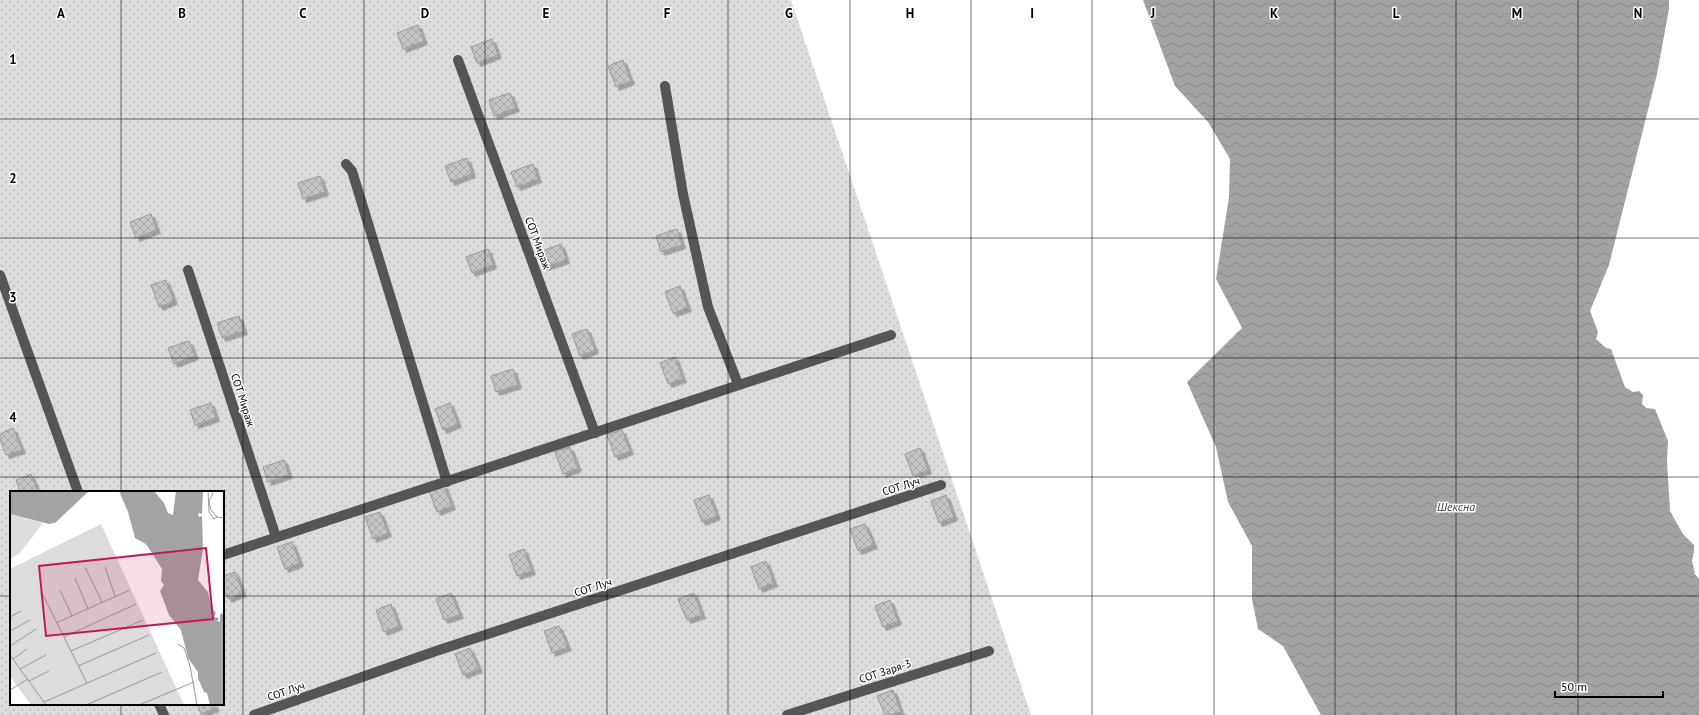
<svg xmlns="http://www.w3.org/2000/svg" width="1699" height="715" font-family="'PT Sans',sans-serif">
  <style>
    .garden { fill: url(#garden-dots); fill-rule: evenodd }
    .water { fill: url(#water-waves) }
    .building { fill: url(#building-cross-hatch); stroke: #999; filter: url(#shadow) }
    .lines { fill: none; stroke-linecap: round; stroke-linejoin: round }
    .minor { stroke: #555; stroke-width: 10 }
    .grid { fill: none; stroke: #000; stroke-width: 1; stroke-opacity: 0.55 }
    .labels { text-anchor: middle; stroke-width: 3; stroke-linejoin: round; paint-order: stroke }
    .street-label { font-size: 11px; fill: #000; stroke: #fff }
    .water-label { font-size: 12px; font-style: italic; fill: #444; stroke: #fff }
    .inset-road { fill: none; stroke: #999; stroke-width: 1 }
    .view { fill: #c2185b; fill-opacity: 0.15; stroke: #c2185b; stroke-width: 2 }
    .inset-edge { fill: none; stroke: #000; stroke-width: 2 }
    .grid-label { font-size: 13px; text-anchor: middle; font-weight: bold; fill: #000; stroke: #fff; stroke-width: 3; stroke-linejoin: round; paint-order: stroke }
  </style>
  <defs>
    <pattern id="garden-dots" width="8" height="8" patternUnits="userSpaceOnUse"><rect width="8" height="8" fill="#dcdcdc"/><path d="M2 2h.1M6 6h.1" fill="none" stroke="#bbb" stroke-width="1.8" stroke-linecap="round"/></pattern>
    <pattern id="water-waves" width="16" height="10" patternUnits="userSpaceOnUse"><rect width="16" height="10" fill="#a3a3a3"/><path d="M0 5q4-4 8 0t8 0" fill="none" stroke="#8b8b8b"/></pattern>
    <pattern id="building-cross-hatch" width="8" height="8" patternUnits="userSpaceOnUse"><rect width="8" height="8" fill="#c4c4c4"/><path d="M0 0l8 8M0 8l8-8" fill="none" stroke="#a7a7a7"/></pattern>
    <filter id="shadow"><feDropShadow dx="3.5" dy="3.5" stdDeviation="0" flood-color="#0004"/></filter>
  </defs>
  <rect width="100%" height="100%" fill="#fff"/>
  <path class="garden" d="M0,0h791l240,715h-1031zM11,492h212v212h-212z"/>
  <polygon class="water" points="1143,0 1669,0 1669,9 1657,74 1609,265 1590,311 1598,332 1596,339 1606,348 1611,349 1625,387 1633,392 1639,391 1643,395 1642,404 1646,408 1655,409 1668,441 1667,462 1670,511 1683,534 1694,545 1694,551 1692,561 1695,574 1699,579 1699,715 1321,715 1283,646 1258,629 1252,599 1252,546 1228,502 1216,447 1187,382 1242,328 1216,279 1229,197 1230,159 1208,122 1175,86"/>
  <g class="building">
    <polygon points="418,25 424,41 403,49 397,33"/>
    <polygon points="492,39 498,55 477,63 471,47"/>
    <polygon points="623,60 631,81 616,87 608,66"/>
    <polygon points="510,93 516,108 494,116 489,100"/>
    <polygon points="467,158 472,174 451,182 445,166"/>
    <polygon points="533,164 538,179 517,187 511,172"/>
    <polygon points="320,176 325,192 303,199 298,183"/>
    <polygon points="151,214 157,230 136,238 130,222"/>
    <polygon points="677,229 682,245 661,252 656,236"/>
    <polygon points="561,244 566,260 545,267 539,252"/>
    <polygon points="488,249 493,265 472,273 466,257"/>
    <polygon points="166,280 174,301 159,307 151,285"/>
    <polygon points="680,286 688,308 673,313 665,292"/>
    <polygon points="239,316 244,331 222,338 217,323"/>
    <polygon points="587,329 595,350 580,356 572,334"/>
    <polygon points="189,341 195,356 174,364 168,348"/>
    <polygon points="675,357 683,379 668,384 660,363"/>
    <polygon points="513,369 518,385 496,392 491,376"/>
    <polygon points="211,403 216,418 195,425 190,410"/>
    <polygon points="450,403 458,424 443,430 435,409"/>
    <polygon points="13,428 22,450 6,455 0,439 0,434"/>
    <polygon points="622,430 630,451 615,457 607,435"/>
    <polygon points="570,447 578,468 563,474 555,452"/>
    <polygon points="920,448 928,470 913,476 905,454"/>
    <polygon points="284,460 289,475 268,482 263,467"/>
    <polygon points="31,474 38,492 20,492 16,480"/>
    <polygon points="444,485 452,506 437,512 429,491"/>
    <polygon points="709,495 717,516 702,522 694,500"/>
    <polygon points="946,495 954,517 939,523 931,501"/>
    <polygon points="380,512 388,533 373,539 365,517"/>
    <polygon points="865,524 874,545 858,551 850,529"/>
    <polygon points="292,542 300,563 285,569 277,547"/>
    <polygon points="524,549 532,571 517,576 509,555"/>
    <polygon points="766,561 774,583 759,589 751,567"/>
    <polygon points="235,572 243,593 228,599 223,586 223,576"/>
    <polygon points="451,593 460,615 444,620 436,599"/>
    <polygon points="694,593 702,615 687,620 678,599"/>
    <polygon points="890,600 898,621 883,627 875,606"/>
    <polygon points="391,604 399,626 384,632 376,610"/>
    <polygon points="559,626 568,647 552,653 544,631"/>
    <polygon points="470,648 479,669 463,675 455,654"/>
    <polygon points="893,690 901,712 891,715 885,715 877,696"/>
    <polygon points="197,704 214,704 216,708 201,714"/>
  </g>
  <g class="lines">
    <g class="minor">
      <polyline points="458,60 595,433"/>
      <polyline points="665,86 683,194 708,307 738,384"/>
      <polyline points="346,164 352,171 447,482"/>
      <polyline points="188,270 276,537"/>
      <polyline points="0,275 78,492"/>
      <polyline points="223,555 891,335"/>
      <polyline points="159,704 164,715"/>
      <polyline points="254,715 436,651 941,485"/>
      <polyline points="787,715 989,651"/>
    </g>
  </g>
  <path class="grid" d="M121,0v492M243,0v715M364,0v715M485,0v715M607,0v715M728,0v715M850,0v715M971,0v715M1092,0v715M1214,0v715M1335,0v715M1456,0v715M1578,0v715M0,119h1699M0,238h1699M0,358h1699M0,477h1699M0,596h11M223,596h1476M121,704v11"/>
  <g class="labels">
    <g class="street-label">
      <text transform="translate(538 243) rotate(70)" y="4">СОТ Мираж</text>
      <text transform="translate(243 400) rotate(72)" y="4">СОТ Мираж</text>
      <text transform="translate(901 486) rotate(-18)" y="4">СОТ Луч</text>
      <text transform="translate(593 587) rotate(-18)" y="4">СОТ Луч</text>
      <text transform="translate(885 671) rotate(-18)" y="4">СОТ Заря-3</text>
      <text transform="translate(286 691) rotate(-19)" y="4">СОТ Луч</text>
    </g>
    <g class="water-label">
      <text x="1456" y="511">Шексна</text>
    </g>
  </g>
  <g transform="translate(10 491)">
    <rect width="214" height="214" fill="#fff"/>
    <path d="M0,23l33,9 -23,30 -10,6z" fill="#dcdcdc"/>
    <path d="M91,33l83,181h-153l-21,-29v-107z" fill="#dcdcdc"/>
    <path d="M0,0h79l-34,32 -6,1 -39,-10zM109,0h35l10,12 4,10 5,2 3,-24h27l-1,23 -4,-1 1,4 3,-1 1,33 -5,31 10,12 4,17 4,4 -2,4 5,1 -2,4 3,-1v-7l4,-1v92h-14l-3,-12 -3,-1 -6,-14v-6l-10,-14 -7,-28 -12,-15 -9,-24 4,-6 -3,-4 1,-12 -16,-25 -11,-6 -7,-26z" fill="#a3a3a3"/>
    <path class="inset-road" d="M198,0l1,21 5,7 3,-2M204,0l-5,10 2,9 6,7 7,1M75,76l17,35M95,76l10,29M65,87l13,31M50,99l12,26M32,102l45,90M0,126l11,-6M46,132l74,-33M0,140l20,-11M54,146l72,-33M168,153l6,4 6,18 7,39M0,155l26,-17M61,160l72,-31M0,164l36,50M3,168l14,-10M68,175l71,-31M10,178l26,-14M19,190l20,-10M0,199l18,-11M34,211l112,-49M76,214l76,-33M129,214l55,-23"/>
    <path class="view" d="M196,57l7,71 -167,17 -7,-70z"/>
    <rect width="214" height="214" class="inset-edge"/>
  </g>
  <g class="grid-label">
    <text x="61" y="18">A</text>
    <text x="182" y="18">B</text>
    <text x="303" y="18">C</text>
    <text x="425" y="18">D</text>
    <text x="546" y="18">E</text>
    <text x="667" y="18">F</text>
    <text x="789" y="18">G</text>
    <text x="910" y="18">H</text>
    <text x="1032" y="18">I</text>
    <text x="1153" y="18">J</text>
    <text x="1274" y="18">K</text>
    <text x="1396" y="18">L</text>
    <text x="1517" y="18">M</text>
    <text x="1638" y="18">N</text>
    <text x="13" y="64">1</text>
    <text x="13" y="183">2</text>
    <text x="13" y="302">3</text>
    <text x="13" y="422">4</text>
  </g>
  <path d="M1555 691v6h108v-6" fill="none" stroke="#000000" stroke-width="2"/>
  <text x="1561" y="691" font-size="12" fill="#000000" stroke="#ffffff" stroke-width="3" paint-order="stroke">50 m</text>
</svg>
